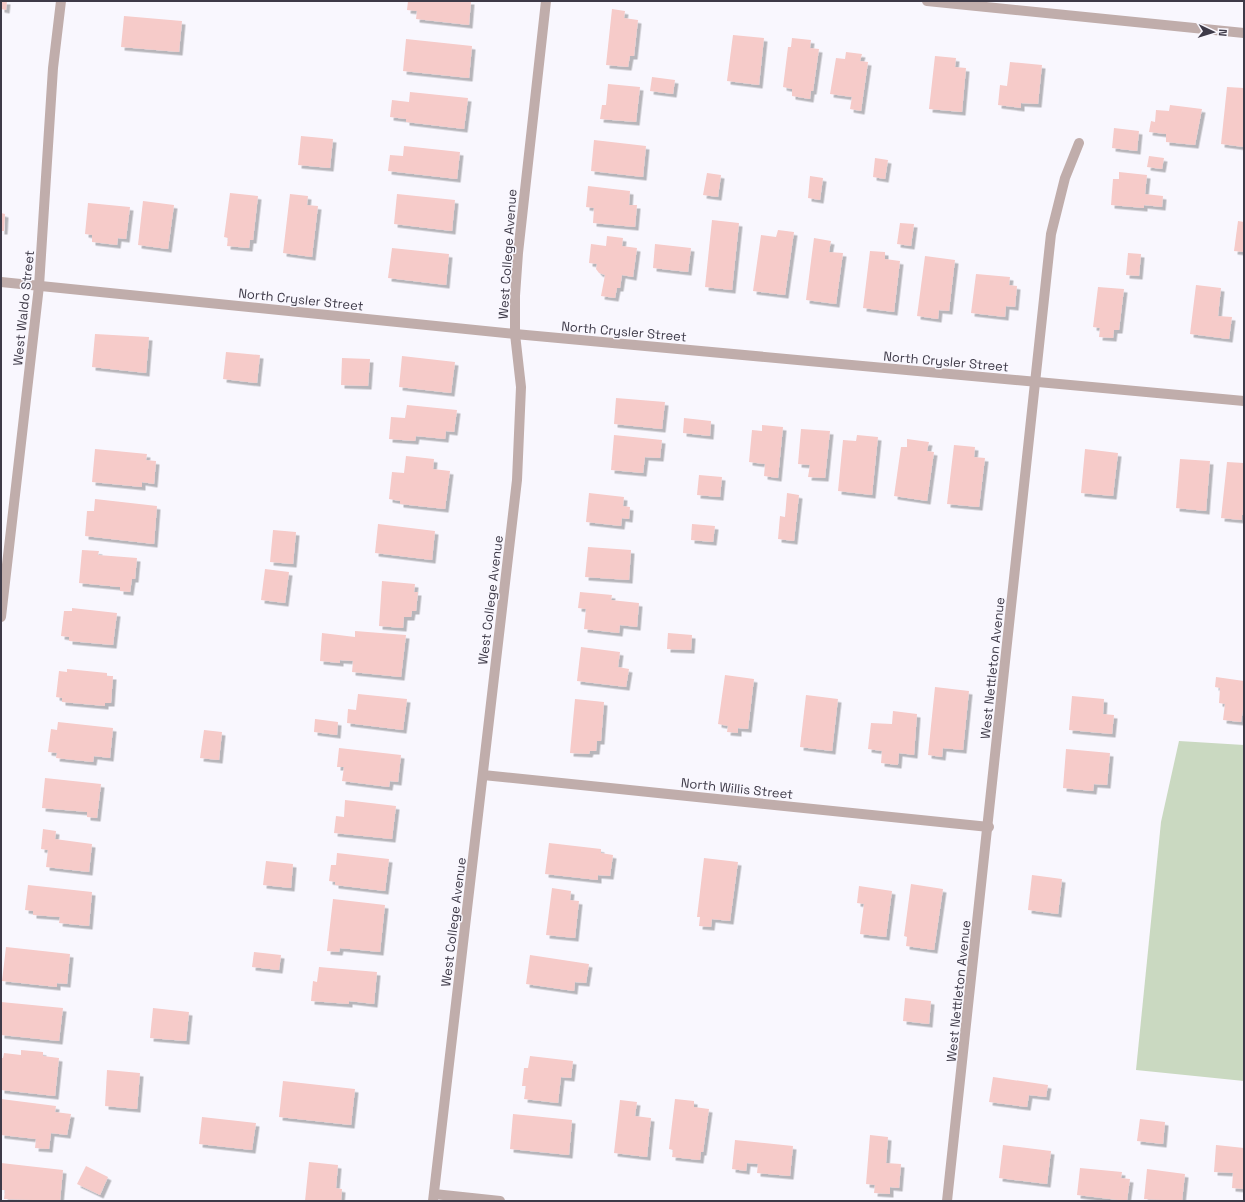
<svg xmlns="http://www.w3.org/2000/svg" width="1245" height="1202" font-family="'Space Grotesk',sans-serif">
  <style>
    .green { fill: #cad9c1 }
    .building { fill: #f6cbc9; filter: url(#shadow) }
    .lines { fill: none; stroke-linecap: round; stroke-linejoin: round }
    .minor { stroke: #c0adab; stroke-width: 10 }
    .labels { text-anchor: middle; stroke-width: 3; stroke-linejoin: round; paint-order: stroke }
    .street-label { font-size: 13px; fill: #3e3a48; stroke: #f9f7fe }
  </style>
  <defs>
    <filter id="shadow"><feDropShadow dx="3.5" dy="3.5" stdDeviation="0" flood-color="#0004"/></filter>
  </defs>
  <rect width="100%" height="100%" fill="#f9f7fe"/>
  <polygon class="green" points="1179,741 1244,745 1244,1081 1136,1070 1161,822"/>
  <g class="building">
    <polygon points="1,1 7,1 6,10 1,9"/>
    <polygon points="408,1 471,1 469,25 416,19 417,11 407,10"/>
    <polygon points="612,9 625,11 624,18 638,20 634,56 630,56 628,67 606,65"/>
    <polygon points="124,16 182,21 179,52 121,47"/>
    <polygon points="733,35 764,38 759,85 727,81"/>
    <polygon points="792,38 811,40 810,48 819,49 813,91 811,91 810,99 792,96 792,89 783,87 788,47 791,47"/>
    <polygon points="406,39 472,46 469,78 403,71"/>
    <polygon points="846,52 862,54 860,61 868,62 861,111 850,109 852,97 830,94 836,58 845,59"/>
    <polygon points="935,56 956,58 955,67 966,68 962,112 929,109"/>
    <polygon points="1010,62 1042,65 1038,104 1021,103 1021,108 998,105 1000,85 1007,86"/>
    <polygon points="652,77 675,80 673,94 650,91"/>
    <polygon points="608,84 640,87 636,122 600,119 602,105 606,105"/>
    <polygon points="1227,87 1244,88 1244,147 1221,144"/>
    <polygon points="410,92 468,98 464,129 406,122 406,119 390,117 392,100 409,102"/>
    <polygon points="1170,105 1202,109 1195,145 1166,142 1166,134 1149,132 1151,121 1155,122 1156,110 1169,111"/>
    <polygon points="1114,128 1139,131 1137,151 1112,148"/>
    <polygon points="301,136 333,139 330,168 298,165"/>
    <polygon points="594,140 646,146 643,177 591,171"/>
    <polygon points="404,146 460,152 457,179 388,171 390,155 403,156"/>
    <polygon points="1149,156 1164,158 1162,169 1147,167"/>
    <polygon points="875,158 888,160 885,179 873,177"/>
    <polygon points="1119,172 1147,175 1145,194 1163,196 1162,207 1144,205 1144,208 1111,205 1113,179 1119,179"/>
    <polygon points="707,173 721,175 718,197 703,195"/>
    <polygon points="810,176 823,178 820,200 808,198"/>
    <polygon points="588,186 630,191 629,205 637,205 635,227 593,223 594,208 586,207"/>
    <polygon points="230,193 258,196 253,240 250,240 249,248 227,246 228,238 224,237"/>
    <polygon points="290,194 308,196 307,205 318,206 312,257 283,253"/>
    <polygon points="397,194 455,200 452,231 394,224"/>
    <polygon points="143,201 174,205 168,249 138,245"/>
    <polygon points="88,203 130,207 126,239 118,238 117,245 92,242 92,235 85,234"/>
    <polygon points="1,213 5,214 4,231 1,231"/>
    <polygon points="712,220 739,223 732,290 705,287"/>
    <polygon points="1238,221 1244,222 1244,252 1234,251"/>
    <polygon points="900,223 914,224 911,246 897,244"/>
    <polygon points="778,230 794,232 785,295 753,291 761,235 776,237"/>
    <polygon points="607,236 623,238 622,246 637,248 633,277 622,275 620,288 617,288 615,298 601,296 605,275 599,273 596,269 597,264 589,263 591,244 606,246"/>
    <polygon points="814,238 831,241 829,252 843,253 836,304 806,300"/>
    <polygon points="655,244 691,248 688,272 653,268"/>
    <polygon points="392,248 449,254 446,285 388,278"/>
    <polygon points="870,251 885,252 885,259 900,261 894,312 863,308"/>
    <polygon points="1128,253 1141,254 1139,276 1126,275"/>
    <polygon points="925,256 955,260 949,311 939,310 938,319 917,316"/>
    <polygon points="976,274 1010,277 1009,285 1017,286 1015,307 1006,306 1005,317 971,313"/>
    <polygon points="1196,285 1221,288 1218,316 1232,317 1229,339 1190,334"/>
    <polygon points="1098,287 1124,289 1119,330 1114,330 1113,338 1099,337 1100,328 1093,327"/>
    <polygon points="95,334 149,337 146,373 92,367"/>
    <polygon points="226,352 260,355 257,383 223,379"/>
    <polygon points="402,356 455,362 451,393 399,387"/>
    <polygon points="342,358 370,359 368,386 341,385"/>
    <polygon points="616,398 665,402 662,429 614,424"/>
    <polygon points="407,405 457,410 454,432 446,431 445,439 416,436 415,441 389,439 391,417 405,418"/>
    <polygon points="684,418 711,421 710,436 683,433"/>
    <polygon points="762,425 783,427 778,478 764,476 765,464 749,462 752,430 762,431"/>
    <polygon points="801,429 830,431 825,478 808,477 810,465 798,464"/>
    <polygon points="614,435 662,440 660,458 645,457 643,473 611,470"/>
    <polygon points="857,435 878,437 872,495 838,491 843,440 856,441"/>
    <polygon points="907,439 929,442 927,451 934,452 927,501 894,496 901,447 907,447"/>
    <polygon points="954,445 975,447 974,457 985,458 979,507 947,504"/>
    <polygon points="95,449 147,454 146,460 156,461 154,484 142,482 142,487 92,482"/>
    <polygon points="1085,449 1118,453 1113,496 1081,493"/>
    <polygon points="406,456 434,459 433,469 450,471 445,509 400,504 400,501 389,499 392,472 404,473"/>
    <polygon points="1180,459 1210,461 1206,511 1176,508"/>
    <polygon points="1227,462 1244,463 1244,515 1242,515 1242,520 1221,518"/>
    <polygon points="699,475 722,477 720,497 697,495"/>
    <polygon points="589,493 624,497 623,506 630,507 629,519 622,518 621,526 586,522"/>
    <polygon points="787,493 799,495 794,541 778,539 780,516 785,517"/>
    <polygon points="95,499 157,506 154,544 85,536 87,511 94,511"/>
    <polygon points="378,524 435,531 432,560 375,553"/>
    <polygon points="692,524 715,526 713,542 691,540"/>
    <polygon points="273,530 296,532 293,564 270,562"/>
    <polygon points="588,547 631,550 629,580 585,577"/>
    <polygon points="82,550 99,551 98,555 137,558 135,579 132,579 130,592 120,591 120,587 79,583"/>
    <polygon points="265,569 289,572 285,603 261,600"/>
    <polygon points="382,581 415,584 414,592 418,592 416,611 412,611 411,617 404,617 403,628 379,626"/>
    <polygon points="580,592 612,595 611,600 639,603 637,627 620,625 619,633 584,629 586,609 578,608"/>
    <polygon points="72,608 117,613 113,645 69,641 69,637 61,636 64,611 72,611"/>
    <polygon points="355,631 406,635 401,677 352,672 353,661 340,660 340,663 320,661 322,633 355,637"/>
    <polygon points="668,633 692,635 691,650 667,649"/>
    <polygon points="581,647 620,652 618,667 629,669 626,687 577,681"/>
    <polygon points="67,669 107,673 107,676 113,676 111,703 105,703 105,706 62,702 62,698 56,697 59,671 67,672"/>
    <polygon points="725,675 754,679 748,729 738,728 738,733 727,732 728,726 718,724"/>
    <polygon points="1216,677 1244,681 1244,711 1243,710 1241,722 1223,720 1225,704 1219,703 1220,688 1215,687"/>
    <polygon points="935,687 969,691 963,750 943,748 942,757 928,755"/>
    <polygon points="358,694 407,699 403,730 347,723 348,709 356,710"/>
    <polygon points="806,695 838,699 832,751 800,747"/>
    <polygon points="1072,696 1104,699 1103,714 1114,715 1112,734 1069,730"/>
    <polygon points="575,699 604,702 601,741 597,741 596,751 590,751 589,754 570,753"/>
    <polygon points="893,711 917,714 914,755 899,753 898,765 881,763 882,751 868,749 871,723 892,724"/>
    <polygon points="315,719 338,722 337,735 314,732"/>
    <polygon points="58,722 113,728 110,758 94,756 93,762 56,758 57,753 48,752 51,729 57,730"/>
    <polygon points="204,730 222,732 219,760 200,758"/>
    <polygon points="339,748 401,755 398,782 390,781 389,787 342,781 344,767 337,767"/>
    <polygon points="1066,749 1110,753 1107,785 1094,784 1093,791 1063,788"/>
    <polygon points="45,778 101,784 97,818 87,817 87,812 42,808"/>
    <polygon points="345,800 396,806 392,839 334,833 336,816 344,817"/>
    <polygon points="43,829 56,831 55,839 92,844 89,872 46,867 48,850 41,849"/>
    <polygon points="549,843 601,849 601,853 613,855 610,876 598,875 598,880 545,874"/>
    <polygon points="337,853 389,859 385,891 335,885 335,882 329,881 331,865 336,865"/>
    <polygon points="704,858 738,862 730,921 712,919 711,927 699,926 700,917 697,917"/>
    <polygon points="266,861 293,864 291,888 263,885"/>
    <polygon points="1032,875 1062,879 1058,914 1028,910"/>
    <polygon points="911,884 943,889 934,950 906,946 907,937 904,936"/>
    <polygon points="28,885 92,892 89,926 59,923 60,917 33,915 33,911 25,910"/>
    <polygon points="859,886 892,891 886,937 860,934 864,904 857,903"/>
    <polygon points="552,888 571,891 570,900 579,901 575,938 546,935"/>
    <polygon points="333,899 385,905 380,952 340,948 339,952 327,951"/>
    <polygon points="6,947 70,954 67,984 57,983 57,987 2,981"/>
    <polygon points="254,952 281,955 279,970 252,967"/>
    <polygon points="530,955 589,964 586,983 575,982 574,991 526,984"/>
    <polygon points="319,967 377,972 374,1004 349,1001 349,1004 311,1001 313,981 317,982"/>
    <polygon points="905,998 931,1001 929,1024 903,1021"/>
    <polygon points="1,1002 63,1008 59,1041 1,1035"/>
    <polygon points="153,1008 189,1012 186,1041 150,1038"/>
    <polygon points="21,1050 43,1052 43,1056 59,1058 55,1096 1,1090 1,1058 3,1058 4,1053 21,1055"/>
    <polygon points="530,1056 573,1061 571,1078 561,1077 558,1103 524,1099 526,1086 522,1086 524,1068 528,1068"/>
    <polygon points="107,1070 140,1073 137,1109 105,1106"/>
    <polygon points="993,1077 1048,1085 1046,1097 1029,1095 1027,1107 989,1102"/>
    <polygon points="283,1081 355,1089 351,1125 279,1117"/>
    <polygon points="1,1099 56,1106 55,1112 71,1114 67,1135 51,1133 49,1149 35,1148 36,1139 1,1135"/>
    <polygon points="675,1099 694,1101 694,1107 709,1109 703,1152 701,1152 700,1160 672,1157 673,1150 669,1149"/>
    <polygon points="620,1100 637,1102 635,1116 651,1118 647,1157 614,1153"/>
    <polygon points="513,1114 572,1120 569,1155 510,1149"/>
    <polygon points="202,1117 256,1123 252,1150 199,1144"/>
    <polygon points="1140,1119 1165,1122 1163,1144 1137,1141"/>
    <polygon points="870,1135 888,1137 886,1163 901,1164 899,1188 890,1187 890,1194 874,1193 875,1185 866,1184"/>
    <polygon points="735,1140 793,1146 790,1176 757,1173 758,1164 747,1163 746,1171 732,1169"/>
    <polygon points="1003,1145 1051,1151 1047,1184 999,1178"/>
    <polygon points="1216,1145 1244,1148 1244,1189 1232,1188 1233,1173 1214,1172"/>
    <polygon points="309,1162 338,1165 336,1188 342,1189 341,1201 305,1201"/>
    <polygon points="1,1163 63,1170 60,1201 4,1199 5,1190 1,1190"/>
    <polygon points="86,1166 108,1177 100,1195 77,1184"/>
    <polygon points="1080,1168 1122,1172 1121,1178 1130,1179 1127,1201 1077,1195"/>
    <polygon points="1147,1169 1185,1174 1182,1201 1144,1199"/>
  </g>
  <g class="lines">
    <g class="minor">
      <polyline points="927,1 1244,33"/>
      <polyline points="1,282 515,334 1244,401"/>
      <polyline points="1,617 39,286 53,68 61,1"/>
      <polyline points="483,775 989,827"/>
      <polyline points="434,1194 500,1201"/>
      <polyline points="433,1201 517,480 521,387 515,334 515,296 518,253 546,1"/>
      <polyline points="947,1201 1051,234 1065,178 1079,143"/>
    </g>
  </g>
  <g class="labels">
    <g class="street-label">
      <text transform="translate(507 254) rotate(-86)" y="5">West College Avenue</text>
      <text transform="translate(301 299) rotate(6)" y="5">North Crysler Street</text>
      <text transform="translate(23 308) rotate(-84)" y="5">West Waldo Street</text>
      <text transform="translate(624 331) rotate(5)" y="5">North Crysler Street</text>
      <text transform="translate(946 361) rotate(5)" y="5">North Crysler Street</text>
      <text transform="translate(490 600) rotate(-83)" y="5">West College Avenue</text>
      <text transform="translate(992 668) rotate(-84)" y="5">West Nettleton Avenue</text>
      <text transform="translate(737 788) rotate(6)" y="5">North Willis Street</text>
      <text transform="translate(453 922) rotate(-83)" y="5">West College Avenue</text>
      <text transform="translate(958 991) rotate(-84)" y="5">West Nettleton Avenue</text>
    </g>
  </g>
  <rect width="1245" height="1202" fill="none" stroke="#3e3a48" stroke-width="4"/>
  <g transform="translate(1213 32) rotate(94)" stroke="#f9f7fe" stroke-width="3" paint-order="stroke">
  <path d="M0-3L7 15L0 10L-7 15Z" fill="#3e3a48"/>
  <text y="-6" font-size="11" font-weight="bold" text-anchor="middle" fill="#3e3a48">N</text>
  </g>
</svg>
